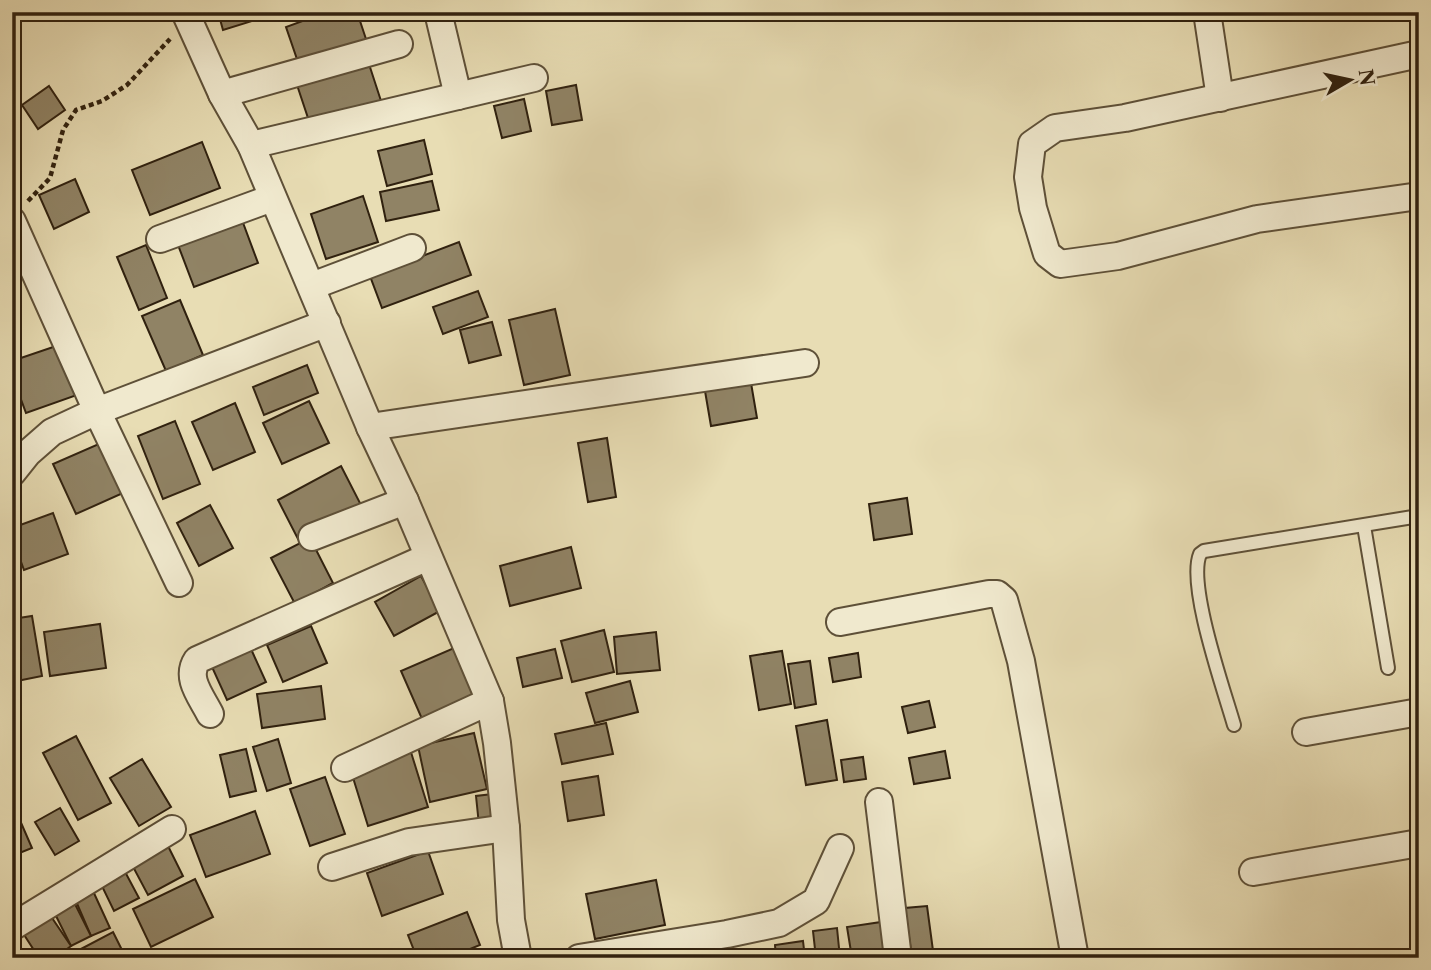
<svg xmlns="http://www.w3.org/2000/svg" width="1431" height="970" font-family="'Libre Caslon Text',serif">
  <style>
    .building { fill: #908365; stroke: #30210f; stroke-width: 2 }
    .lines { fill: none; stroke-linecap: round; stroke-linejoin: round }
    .service-casing { stroke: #5e5038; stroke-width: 16 }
    .minor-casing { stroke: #5e5038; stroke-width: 30 }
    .path { stroke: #30210f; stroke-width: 4.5; stroke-dasharray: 5 3.5; stroke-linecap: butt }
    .service { stroke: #f0e9ce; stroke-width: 12 }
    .minor { stroke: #f0e9ce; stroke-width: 26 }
  </style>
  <rect width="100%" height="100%" fill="#e8ddb4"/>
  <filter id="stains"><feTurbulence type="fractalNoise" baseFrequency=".00286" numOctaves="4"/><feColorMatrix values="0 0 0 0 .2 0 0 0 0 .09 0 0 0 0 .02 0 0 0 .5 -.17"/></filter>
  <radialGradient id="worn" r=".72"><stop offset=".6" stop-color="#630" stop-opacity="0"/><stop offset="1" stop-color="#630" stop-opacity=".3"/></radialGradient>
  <g class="building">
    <polygon points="218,12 281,12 223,30"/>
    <polygon points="327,12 357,12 367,42 299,65 286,27"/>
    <polygon points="368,61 383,107 312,130 297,85"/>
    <polygon points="576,85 582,120 552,125 546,91"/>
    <polygon points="49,86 65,110 38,129 22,105"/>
    <polygon points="524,99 531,131 502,138 494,106"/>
    <polygon points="424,140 432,174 387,186 378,151"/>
    <polygon points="202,142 220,188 150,215 132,170"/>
    <polygon points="75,179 89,212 54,229 39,195"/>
    <polygon points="432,181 439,210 386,221 380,192"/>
    <polygon points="363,196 378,242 326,259 311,214"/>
    <polygon points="239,212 258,263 194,287 175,237"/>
    <polygon points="459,242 471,275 382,308 370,276"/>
    <polygon points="146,245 167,298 139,310 117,257"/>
    <polygon points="478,291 488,317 443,334 433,307"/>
    <polygon points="180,300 203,355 166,371 142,316"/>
    <polygon points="555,309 570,375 524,385 509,320"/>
    <polygon points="492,322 501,355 469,363 460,330"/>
    <polygon points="59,345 77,395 26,413 12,375 12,361"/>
    <polygon points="307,365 318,393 264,415 253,387"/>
    <polygon points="751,383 757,418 711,426 705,391"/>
    <polygon points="309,401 329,443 282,464 263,423"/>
    <polygon points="235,403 255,452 213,470 192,422"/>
    <polygon points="175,421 200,484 163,499 138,436"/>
    <polygon points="607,438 616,497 588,502 578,443"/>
    <polygon points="101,443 123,493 76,514 53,464"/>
    <polygon points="341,466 361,505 298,539 278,500"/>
    <polygon points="907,498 912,534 874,540 869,504"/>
    <polygon points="210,505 233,548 199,566 177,523"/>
    <polygon points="53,513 68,554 24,570 12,537 12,528"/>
    <polygon points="310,538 333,583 295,604 271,558"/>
    <polygon points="571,547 581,588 510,606 500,566"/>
    <polygon points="421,576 440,611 394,636 375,602"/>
    <polygon points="32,616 42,676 12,682 12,619"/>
    <polygon points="100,624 106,668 50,676 44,632"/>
    <polygon points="311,626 327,663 283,682 267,645"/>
    <polygon points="604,630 614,672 572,682 561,641"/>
    <polygon points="656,632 660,670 617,674 614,637"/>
    <polygon points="454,648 478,705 426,728 401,671"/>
    <polygon points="251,649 266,682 227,700 212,667"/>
    <polygon points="555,649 562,678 523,687 517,658"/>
    <polygon points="782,651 791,704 759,710 750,656"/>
    <polygon points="858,653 861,677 833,682 829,658"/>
    <polygon points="810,661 816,704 795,708 788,664"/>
    <polygon points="630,681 638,712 595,723 586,693"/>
    <polygon points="321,686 325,719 262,728 257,694"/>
    <polygon points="929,701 935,727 908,733 902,707"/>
    <polygon points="827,720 837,780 806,785 796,726"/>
    <polygon points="606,723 613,754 562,764 555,734"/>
    <polygon points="474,733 487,789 430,802 418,746"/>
    <polygon points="76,736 111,803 78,820 43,753"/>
    <polygon points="278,739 291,783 267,791 253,747"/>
    <polygon points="246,749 256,791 230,797 220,755"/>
    <polygon points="410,749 428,807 368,826 350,768"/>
    <polygon points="945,751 950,778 914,784 909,758"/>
    <polygon points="863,757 866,779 844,782 841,760"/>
    <polygon points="142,759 171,807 139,826 110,778"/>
    <polygon points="598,776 604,815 568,821 562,782"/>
    <polygon points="325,777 345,834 310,846 290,789"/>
    <polygon points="501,793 504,822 479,825 476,796"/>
    <polygon points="12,802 32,848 12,856"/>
    <polygon points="60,808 79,841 55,855 35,822"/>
    <polygon points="255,811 270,854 206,877 190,835"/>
    <polygon points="167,844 183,876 148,895 131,863"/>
    <polygon points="428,851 443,894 382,916 367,873"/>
    <polygon points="123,868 139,898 114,911 99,880"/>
    <polygon points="195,879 213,917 151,947 133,909"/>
    <polygon points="656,880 665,925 595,939 586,894"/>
    <polygon points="93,891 110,928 91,936 75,899"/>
    <polygon points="72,898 91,936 71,946 52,908"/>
    <polygon points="927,906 934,958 912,958 905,908"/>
    <polygon points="48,912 71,946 55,958 39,958 21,930"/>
    <polygon points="467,912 480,945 448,958 417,958 408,935"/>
    <polygon points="888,921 893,958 852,958 847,927"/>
    <polygon points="837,928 840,958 816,958 813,931"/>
    <polygon points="113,932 126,958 83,958 79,950"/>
    <polygon points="803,941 805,958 776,958 775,945"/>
  </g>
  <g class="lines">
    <g class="service-casing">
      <g id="service">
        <polyline points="1364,526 1388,668"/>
        <path d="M1234,725c-10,-35 -47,-140 -34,-171l4,-3 215,-35"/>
      </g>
    </g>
    <g class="minor-casing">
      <g id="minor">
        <polyline points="185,12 222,94 251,145 370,427 405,501 490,701 497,743 506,828 511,920 518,958"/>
        <polyline points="438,12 458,96"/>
        <polyline points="1207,12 1220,98"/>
        <polyline points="1419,54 1125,118 1055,128 1032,144 1028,177 1033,208 1047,254 1060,264 1118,256 1257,219 1419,196"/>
        <polyline points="222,94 399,44"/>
        <polyline points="251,145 534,78"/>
        <polyline points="12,221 97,411 179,583"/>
        <polyline points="160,239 272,198"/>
        <polyline points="312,286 412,248"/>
        <polyline points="370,427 805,363"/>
        <polyline points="12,473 28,453 52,432 97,411 327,323"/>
        <polyline points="312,537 405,501"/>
        <polyline points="840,622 989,594 997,594 1004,600 1021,661 1075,958"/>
        <path d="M210,714c-9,-18 -25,-36 -13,-54l231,-103"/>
        <polyline points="1306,732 1419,712"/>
        <polyline points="345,768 490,701"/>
        <polyline points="879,802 898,958"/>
        <polyline points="332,867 409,842 506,828"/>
        <polyline points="1253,872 1419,843"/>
        <polyline points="12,927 172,829"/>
        <polyline points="579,958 727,934 779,923 816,901 840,848"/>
      </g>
    </g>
    <polyline class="path" points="28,201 50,178 63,130 76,110 102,101 127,85 170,39"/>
    <use href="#service" class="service"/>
    <use href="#minor" class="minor"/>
  </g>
  <rect width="1431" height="970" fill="none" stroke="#e8ddb4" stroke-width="42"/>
  <rect x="14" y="14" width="1403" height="942" fill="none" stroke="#30210f" stroke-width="3.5"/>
  <rect x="21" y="21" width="1389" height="928" fill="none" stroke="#30210f" stroke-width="2"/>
  <g transform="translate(1350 80) rotate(81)" stroke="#f0e9ce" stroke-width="5" paint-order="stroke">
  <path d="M0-5L12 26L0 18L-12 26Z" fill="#30210f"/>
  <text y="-10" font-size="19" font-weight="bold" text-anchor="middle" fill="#30210f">N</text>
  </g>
  <rect width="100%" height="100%" filter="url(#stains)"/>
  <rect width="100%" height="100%" fill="url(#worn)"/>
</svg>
